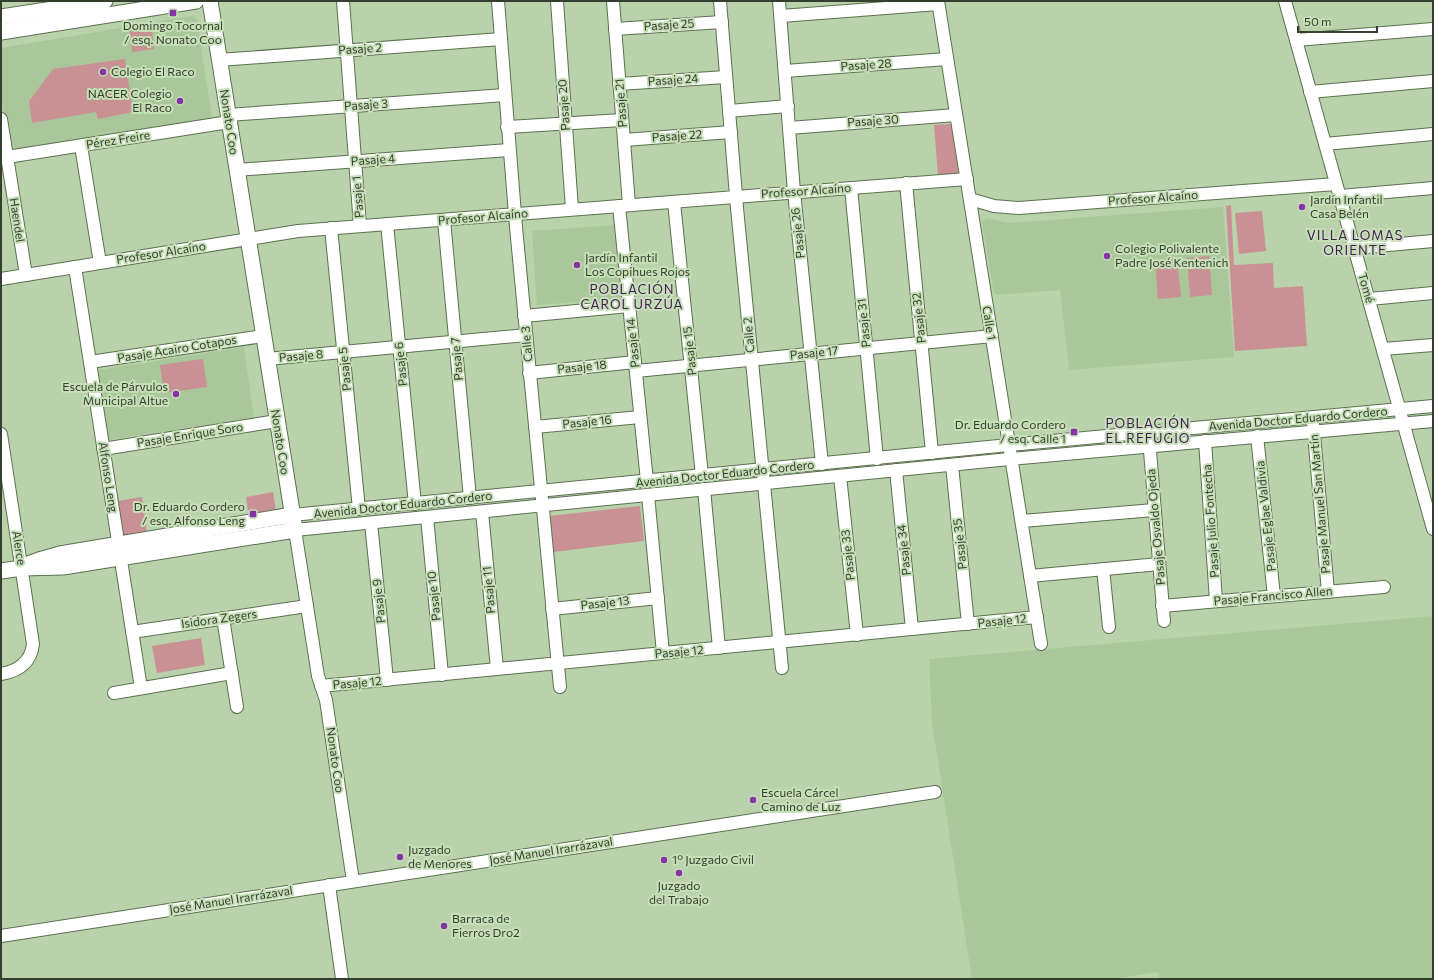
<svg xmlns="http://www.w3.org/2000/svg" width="1434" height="980" font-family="Commissioner,sans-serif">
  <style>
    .built { fill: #aac79b }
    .green { fill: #ca9195 }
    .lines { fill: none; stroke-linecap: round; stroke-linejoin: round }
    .minor-casing { stroke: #5b714f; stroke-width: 14 }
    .major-casing { stroke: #5b714f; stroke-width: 17 }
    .minor { stroke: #fff; stroke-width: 12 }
    .major { stroke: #fff; stroke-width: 15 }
    .poi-dot { fill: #8434a4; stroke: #c6dfb8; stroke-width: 1.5 }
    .labels { text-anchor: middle; stroke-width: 4; stroke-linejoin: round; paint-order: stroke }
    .street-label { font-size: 12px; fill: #353f2f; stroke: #c6dfb8 }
    .poi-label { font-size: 12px; fill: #353f2f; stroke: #c6dfb8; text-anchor: start }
    .neighbourhood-label { font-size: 13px; letter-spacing: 1px; fill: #421c52; stroke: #c6dfb8 }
  </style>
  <rect width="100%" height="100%" fill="#b9d2ac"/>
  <g class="built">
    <polygon points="192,16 197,20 212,118 17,151 9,145 1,96 1,48"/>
    <polygon points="1223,207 1234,357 1069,370 1060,290 994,295 982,222 987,218 1009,223"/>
    <polygon points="616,225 622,299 537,305 532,231"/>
    <polygon points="244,347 254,418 108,440 98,370"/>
    <polygon points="1433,616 1433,979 1159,979 1158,972 1111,979 972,979 932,723 929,659"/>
  </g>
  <g class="green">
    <polygon points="151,23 154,49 132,52 129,27"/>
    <polygon points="125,59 133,112 98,119 96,112 32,123 29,101 53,69"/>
    <polygon points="951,124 959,174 938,176 934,125"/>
    <polygon points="1231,205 1234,265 1273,263 1274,288 1303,286 1307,346 1235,351 1226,206"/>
    <polygon points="1262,211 1266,251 1239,254 1235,213"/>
    <polygon points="1209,256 1212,295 1190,297 1187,258"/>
    <polygon points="1177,258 1181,297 1158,299 1155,260"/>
    <polygon points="203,359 207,387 164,393 160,365"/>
    <polygon points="273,492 276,512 249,517 246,497"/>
    <polygon points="142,497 147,534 123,538 117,501"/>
    <polygon points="640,506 644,541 553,552 549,516"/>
    <polygon points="201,638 205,665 157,673 152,646"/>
  </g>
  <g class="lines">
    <g class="minor-casing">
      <g id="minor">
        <polyline points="343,1 360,226"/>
        <polyline points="498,1 516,227 560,687"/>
        <polyline points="557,1 572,209"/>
        <polyline points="613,1 629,205"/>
        <polyline points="720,1 737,208 782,668"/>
        <polyline points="779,1 794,192 822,464"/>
        <polyline points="938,1 1041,644"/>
        <polyline points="1285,1 1433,529"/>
        <polyline points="781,16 938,4"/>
        <polyline points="615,29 722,22"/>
        <polyline points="1296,40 1433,29"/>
        <polyline points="219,60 501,39"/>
        <polyline points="785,71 947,59"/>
        <polyline points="619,84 726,77"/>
        <polyline points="1310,92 1433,81"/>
        <polyline points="729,111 788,106"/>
        <polyline points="228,115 505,95"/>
        <polyline points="1,119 26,275"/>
        <polyline points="507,127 622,120"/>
        <polyline points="789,128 956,115"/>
        <polyline points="624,140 731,132"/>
        <polyline points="1325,144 1433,134"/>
        <polyline points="81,146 100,263"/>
        <polyline points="7,157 229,122"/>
        <polyline points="237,170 509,150"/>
        <polyline points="906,183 932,453"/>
        <polyline points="851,188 877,459"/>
        <polyline points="1340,196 1433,188"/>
        <polyline points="970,199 994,206 1019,208 1336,184"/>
        <polyline points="674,202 702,476"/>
        <polyline points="619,206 647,481"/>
        <polyline points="444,220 470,498"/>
        <polyline points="387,224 415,504"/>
        <polyline points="331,228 359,509"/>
        <polyline points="1355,248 1433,241"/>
        <polyline points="75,267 141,688"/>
        <polyline points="1,279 298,231 967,179"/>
        <polyline points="1369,299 1433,293"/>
        <polyline points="524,316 629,306"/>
        <polyline points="1383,349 1433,345"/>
        <polyline points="267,359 526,335"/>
        <polyline points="90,362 263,336"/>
        <polyline points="636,371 992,336"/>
        <polyline points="529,373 635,362"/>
        <polyline points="1313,423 1328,592"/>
        <polyline points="535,427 640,417"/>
        <path d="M1,434l32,210c-2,18 -14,27 -32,30"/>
        <polyline points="1257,436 1274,596"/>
        <polyline points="1149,439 1164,621"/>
        <polyline points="1205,441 1216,601"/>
        <polyline points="103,449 277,421"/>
        <polyline points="952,465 968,624"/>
        <polyline points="896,470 912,629"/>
        <polyline points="840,476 857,635"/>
        <polyline points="704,489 719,648"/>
        <polyline points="648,495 663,653"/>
        <polyline points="482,512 497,669"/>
        <polyline points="292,515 1009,445 1433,406"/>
        <polyline points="427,517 442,675"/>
        <polyline points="1022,521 1154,510"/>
        <polyline points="371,523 387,680"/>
        <polyline points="1103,569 1109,627"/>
        <polyline points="1030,576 1159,564"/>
        <polyline points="1162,606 1384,587"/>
        <polyline points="552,609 658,598"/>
        <polyline points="223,618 237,707"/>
        <polyline points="132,632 307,606"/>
        <polyline points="321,686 1037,617"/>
        <polyline points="114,693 232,673"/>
        <polyline points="353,881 326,700 318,676 295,530 999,460 1433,421"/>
        <polyline points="329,885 342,979"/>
        <polyline points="1,936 935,792"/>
      </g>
    </g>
    <g class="major-casing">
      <g id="major">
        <polyline points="1,17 105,1"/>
        <polyline points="1,32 196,1"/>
        <polyline points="28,564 39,560 60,554 292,515"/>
        <polyline points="1,571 22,568 63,567 295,530 210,1"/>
      </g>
    </g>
    <use href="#minor" class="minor"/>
    <use href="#major" class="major"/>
  </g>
  <g class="poi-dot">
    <rect x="169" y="9" width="8" height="8" rx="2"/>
    <circle cx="103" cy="72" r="4"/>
    <circle cx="180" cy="101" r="4"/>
    <circle cx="1302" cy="207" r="4"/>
    <circle cx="1107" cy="256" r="4"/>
    <circle cx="577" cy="265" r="4"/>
    <circle cx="176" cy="394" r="4"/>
    <rect x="1070" y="428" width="8" height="8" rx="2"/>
    <rect x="249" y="510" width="8" height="8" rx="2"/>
    <circle cx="753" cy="800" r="4"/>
    <circle cx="400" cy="857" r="4"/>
    <circle cx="664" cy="860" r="4"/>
    <circle cx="679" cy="873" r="4"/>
    <circle cx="444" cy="926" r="4"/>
  </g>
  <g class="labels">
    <g class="street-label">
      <text transform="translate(669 25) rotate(-4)" y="4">Pasaje 25</text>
      <text transform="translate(360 49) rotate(-4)" y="4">Pasaje 2</text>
      <text transform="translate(866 65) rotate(-4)" y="4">Pasaje 28</text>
      <text transform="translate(673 80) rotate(-4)" y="4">Pasaje 24</text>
      <text transform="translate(621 103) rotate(-94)" y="4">Pasaje 21</text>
      <text transform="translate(366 105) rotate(-4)" y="4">Pasaje 3</text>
      <text transform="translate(564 105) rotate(-94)" y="4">Pasaje 20</text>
      <text transform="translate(873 121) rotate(-4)" y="4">Pasaje 30</text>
      <text transform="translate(229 122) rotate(81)" y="4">Nonato Coo</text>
      <text transform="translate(677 136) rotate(-4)" y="4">Pasaje 22</text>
      <text transform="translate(118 140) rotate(-9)" y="4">Pérez Freire</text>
      <text transform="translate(373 160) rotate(-4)" y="4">Pasaje 4</text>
      <text transform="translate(806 191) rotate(-4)" y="4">Profesor Alcaíno</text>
      <text transform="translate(358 197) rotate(-94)" y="4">Pasaje 1</text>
      <text transform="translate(1153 198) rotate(-4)" y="4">Profesor Alcaíno</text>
      <text transform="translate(483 217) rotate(-5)" y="4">Profesor Alcaíno</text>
      <text transform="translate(17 220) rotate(81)" y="4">Haendel</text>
      <text transform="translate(798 233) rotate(-96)" y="4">Pasaje 26</text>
      <text transform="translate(161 253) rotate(-9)" y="4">Profesor Alcaíno</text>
      <text transform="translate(1366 288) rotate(74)" y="4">Tomé</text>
      <text transform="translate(919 318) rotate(-96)" y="4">Pasaje 32</text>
      <text transform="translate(864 323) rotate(-96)" y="4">Pasaje 31</text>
      <text transform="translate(989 323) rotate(81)" y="4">Calle 1</text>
      <text transform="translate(749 335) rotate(-95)" y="4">Calle 2</text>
      <text transform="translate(633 343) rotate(-96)" y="4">Pasaje 14</text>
      <text transform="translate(527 344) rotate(-95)" y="4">Calle 3</text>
      <text transform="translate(177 349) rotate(-9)" y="4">Pasaje Acairo Cotapos</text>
      <text transform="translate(690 351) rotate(-96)" y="4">Pasaje 15</text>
      <text transform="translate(814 353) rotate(-6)" y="4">Pasaje 17</text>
      <text transform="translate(301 356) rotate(-5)" y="4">Pasaje 8</text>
      <text transform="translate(457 359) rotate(-95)" y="4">Pasaje 7</text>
      <text transform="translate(401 364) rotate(-96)" y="4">Pasaje 6</text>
      <text transform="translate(582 367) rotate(-6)" y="4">Pasaje 18</text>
      <text transform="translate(345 369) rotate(-96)" y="4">Pasaje 5</text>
      <text transform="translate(1298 419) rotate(-5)" y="4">Avenida Doctor Eduardo Cordero</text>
      <text transform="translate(587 422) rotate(-6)" y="4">Pasaje 16</text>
      <text transform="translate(190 435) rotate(-9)" y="4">Pasaje Enrique Soro</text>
      <text transform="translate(280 442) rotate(81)" y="4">Nonato Coo</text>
      <text transform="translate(725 474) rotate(-6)" y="4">Avenida Doctor Eduardo Cordero</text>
      <text transform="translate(108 477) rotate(81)" y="4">Alfonso Leng</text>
      <text transform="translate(1320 504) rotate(-95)" y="4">Pasaje Manuel San Martín</text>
      <text transform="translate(403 505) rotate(-6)" y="4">Avenida Doctor Eduardo Cordero</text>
      <text transform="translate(1266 516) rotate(-96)" y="4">Pasaje Eglae Valdivia</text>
      <text transform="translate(1211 521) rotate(-94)" y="4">Pasaje Julio Fontecha</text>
      <text transform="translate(1156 527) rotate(-95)" y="4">Pasaje Osvaldo Ojeda</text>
      <text transform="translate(960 544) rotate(-96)" y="4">Pasaje 35</text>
      <text transform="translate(19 548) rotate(81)" y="4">Alerce</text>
      <text transform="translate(904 550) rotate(-96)" y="4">Pasaje 34</text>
      <text transform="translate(848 555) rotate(-96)" y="4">Pasaje 33</text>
      <text transform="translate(489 590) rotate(-95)" y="4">Pasaje 11</text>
      <text transform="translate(434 596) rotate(-96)" y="4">Pasaje 10</text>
      <text transform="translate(1273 596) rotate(-5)" y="4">Pasaje Francisco Allen</text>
      <text transform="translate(379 601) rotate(-96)" y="4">Pasaje 9</text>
      <text transform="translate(605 603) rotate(-6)" y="4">Pasaje 13</text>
      <text transform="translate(219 619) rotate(-8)" y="4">Isidora Zegers</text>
      <text transform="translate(1002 621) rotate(-6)" y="4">Pasaje 12</text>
      <text transform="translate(679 652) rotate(-5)" y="4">Pasaje 12</text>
      <text transform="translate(357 683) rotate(-5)" y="4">Pasaje 12</text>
      <text transform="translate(335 760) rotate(82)" y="4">Nonato Coo</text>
      <text transform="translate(551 851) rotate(-9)" y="4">José Manuel Irarrázaval</text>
      <text transform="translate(231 900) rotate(-9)" y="4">José Manuel Irarrázaval</text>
    </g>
    <g class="poi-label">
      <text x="173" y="30" text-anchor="middle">Domingo Tocornal<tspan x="173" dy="14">/ esq. Nonato Coo</tspan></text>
      <text x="111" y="76">Colegio El Raco</text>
      <text x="172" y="98" text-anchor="end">NACER Colegio<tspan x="172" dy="14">El Raco</tspan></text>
      <text x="1310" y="204">Jardín Infantil<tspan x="1310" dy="14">Casa Belén</tspan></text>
      <text x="1115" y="253">Colegio Polivalente<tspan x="1115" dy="14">Padre José Kentenich</tspan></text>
      <text x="585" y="262">Jardín Infantil<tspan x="585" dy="14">Los Copihues Rojos</tspan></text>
      <text x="168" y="391" text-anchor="end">Escuela de Párvulos<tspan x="168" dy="14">Municipal Altue</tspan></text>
      <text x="1066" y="429" text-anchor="end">Dr. Eduardo Cordero<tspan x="1066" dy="14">/ esq. Calle 1</tspan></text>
      <text x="245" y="511" text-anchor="end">Dr. Eduardo Cordero<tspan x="245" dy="14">/ esq. Alfonso Leng</tspan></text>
      <text x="761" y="797">Escuela Cárcel<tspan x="761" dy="14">Camino de Luz</tspan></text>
      <text x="408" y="854">Juzgado<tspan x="408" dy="14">de Menores</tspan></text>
      <text x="672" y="864">1° Juzgado Civil</text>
      <text x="679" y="890" text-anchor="middle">Juzgado<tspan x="679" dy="14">del Trabajo</tspan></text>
      <text x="452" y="923">Barraca de<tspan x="452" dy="14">Fierros Dro2</tspan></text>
    </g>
    <g class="neighbourhood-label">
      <text x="1355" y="240">VILLA LOMAS<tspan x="1355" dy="15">ORIENTE</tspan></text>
      <text x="632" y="294">POBLACIÓN<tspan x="632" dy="15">CAROL URZÚA</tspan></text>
      <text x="1148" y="428">POBLACIÓN<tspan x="1148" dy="15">EL REFUGIO</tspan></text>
    </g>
  </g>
  <rect width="1434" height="980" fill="none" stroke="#353f2f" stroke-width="4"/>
  <path d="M1298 26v6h79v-6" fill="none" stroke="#353f2f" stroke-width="2"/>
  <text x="1304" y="26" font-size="12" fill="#353f2f" stroke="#c6dfb8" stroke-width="3" paint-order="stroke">50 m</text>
</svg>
